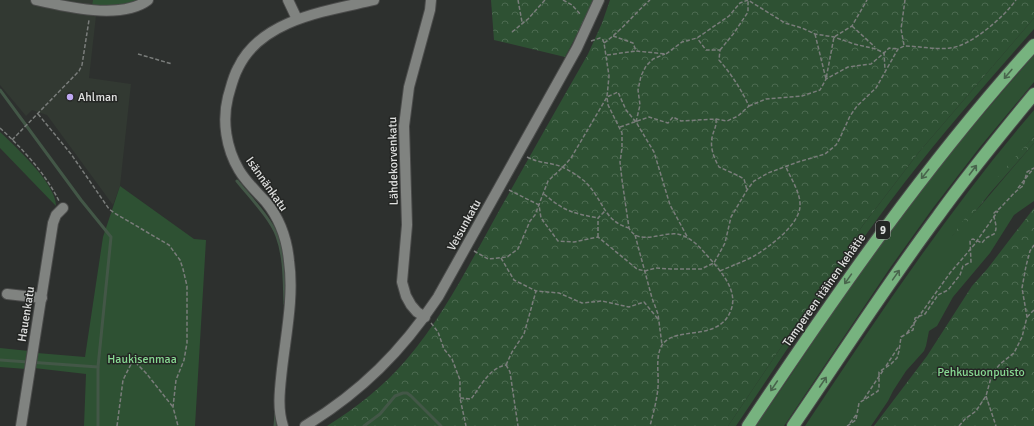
<svg xmlns="http://www.w3.org/2000/svg" width="1034" height="426" font-family="Signika,sans-serif">
  <style>
    .built { fill: #323932 }
    .green { fill: #2e5133 }
    .forest { fill: url(#forest-crowns) }
    .lines { fill: none; stroke-linecap: round; stroke-linejoin: round }
    .stream { stroke: #435747; stroke-width: 3 }
    .minor-casing { stroke: #4b4c4b; stroke-width: 12 }
    .highway-casing { stroke: #4b4c4b; stroke-width: 14 }
    .path { stroke: #7a7d7b; stroke-width: 1.5; stroke-dasharray: 4 2; stroke-linecap: butt }
    .minor { stroke: #808380; stroke-width: 10 }
    .highway { stroke: #77b37f; stroke-width: 12 }
    .oneway { stroke: #49654d }
    .poi-dot { fill: #bfa8f4; stroke: #242624; stroke-width: 1.5 }
    .labels { text-anchor: middle; stroke-width: 3; stroke-linejoin: round; paint-order: stroke }
    .shield { fill: #242624; stroke: #a8a9a8; stroke-width: 1 }
    .shield-label { font-size: 11px; font-weight: bold; fill: #e0e1e0 }
    .poi-label { font-size: 12px; fill: #e0e1e0; stroke: #242624; text-anchor: start }
    .street-label { font-size: 12px; fill: #e0e1e0; stroke: #242624 }
    .park-label { font-size: 12px; fill: #87d892; stroke: #242624 }
  </style>
  <defs>
    <pattern id="forest-crowns" width="20" height="18" patternUnits="userSpaceOnUse"><rect width="20" height="18" fill="#2e5133"/><path d="M2 6a3 3 0 1 1 6 0M12 15a3 3 0 1 1 6 0" fill="none" stroke="#4c6a50"/></pattern>
  </defs>
  <rect width="100%" height="100%" fill="#2d302e"/>
  <polygon class="built" points="0,0 148,0 140,6 96,16 89,78 131,84 120,186 113,205 47,115 32,110 26,116 0,85"/>
  <g class="green">
    <polygon points="93,0 140,0 122,9 92,6"/>
    <path d="M1034,18v11c-44,50 -88,100 -129,153 -60,78 -114,162 -169,244h-8l135,-201 56,-73z"/>
    <path d="M1034,55v27l-54,65 -47,61 -43,60 -106,158h-28c44,-63 85,-128 130,-190 46,-63 97,-122 148,-181z"/>
    <path d="M1034,110v26l-47,55 -36,47c29,-30 55,-63 83,-95v58l-20,14 -24,38 -37,44 -16,29 -8,5 -3,15 -2,5 -18,20 -13,20 -5,10 -17,25h-66c72,-108 144,-217 229,-316z"/>
    <path d="M0,132c16,15 56,52 56,74l-56,-58z"/>
    <polygon points="120,186 194,239 206,240 195,426 84,426 86,374 34,368 37,353 85,357 103,237"/>
    <polygon points="0,348 29,351 26,369 0,367"/>
  </g>
  <g class="forest">
    <polygon points="491,0 594,0 584,21 565,57 494,40"/>
    <path d="M610,0h424v18l-115,134 -56,73 -135,201h-401c29,-18 57,-40 79,-66 38,-44 65,-99 94,-151 29,-51 58,-103 88,-155l14,-31z"/>
    <path d="M1034,136v7l-44,50 -38,48 -1,-3c24,-36 54,-70 83,-102z"/>
    <polygon points="1034,208 1034,426 874,426 927,356 972,286 988,268"/>
  </g>
  <g class="lines">
    <g class="stream">
      <polyline points="0,90 81,200 111,237 98,367 98,426"/>
      <path d="M237,181c12,15 34,38 40,55 8,22 7,45 8,68"/>
      <polyline points="0,360 98,367"/>
      <polyline points="275,426 276,413"/>
      <polyline points="364,426 380,414 395,396 403,393 407,393 411,396 441,426"/>
    </g>
    <g class="minor-casing">
      <g id="minor">
        <path d="M36,0c30,7 86,20 112,0"/>
        <polyline points="288,0 297,19"/>
        <polyline points="7,294 42,298"/>
        <polyline points="425,317 417,312 411,305 406,296 402,282 407,225 404,126 409,87 430,10 431,0"/>
        <polyline points="21,426 53,223 56,215 63,208"/>
        <path d="M283,426c-6,-18 -3,-38 -1,-57 4,-35 12,-73 7,-108 -2,-21 -9,-42 -23,-59 -9,-10 -20,-20 -27,-32 -13,-22 -17,-49 -11,-73 3,-10 5,-20 10,-29 23,-49 89,-57 136,-68"/>
        <path d="M305,426c56,-34 97,-75 133,-129l139,-249 22,-48"/>
      </g>
    </g>
    <g class="highway-casing">
      <g id="highway">
        <path d="M748,426c88,-132 179,-263 286,-381"/>
        <path d="M793,426c48,-70 94,-142 145,-210 30,-42 63,-82 96,-122"/>
      </g>
    </g>
    <g class="path">
      <polyline points="518,0 522,22"/>
      <polyline points="563,0 572,5 581,15"/>
      <polyline points="852,26 875,47"/>
      <polyline points="512,32 528,19 545,0"/>
      <polyline points="815,34 826,79 834,37 852,26 867,0"/>
      <polyline points="613,36 633,43 636,51 666,54 682,42 697,38 729,16 740,3 748,0 785,23 802,28 815,34 834,37 854,44 876,49 884,53 889,48 898,49"/>
      <path d="M591,41l9,-3 3,2 1,3 5,33 -2,21 1,8 14,28v15l-2,14 2,18 7,48c9,18 33,4 48,6 16,3 25,16 35,27 11,13 26,31 19,49 -12,33 -56,15 -69,35 -7,12 -3,29 -4,42 -1,13 -5,27 -8,39"/>
      <path d="M604,43c17,-12 30,-29 46,-43"/>
      <polyline points="904,45 901,29 905,0"/>
      <polyline points="720,50 734,33 748,12 748,0"/>
      <polyline points="138,54 172,64"/>
      <polyline points="607,55 636,51"/>
      <polyline points="749,106 766,99 802,96 820,90 826,79 848,67 871,64 884,53 885,70"/>
      <polyline points="38,114 71,154 109,209 116,214 169,245 180,260 183,269 187,286 187,343 184,360 176,380 173,407 178,426"/>
      <path d="M716,119c1,8 -3,12 -4,19 -2,10 2,20 7,29l20,9 5,3 3,11"/>
      <polyline points="636,122 640,105 638,90 641,76 646,66 653,59 665,54"/>
      <path d="M620,127l29,-10 19,6 5,-6 8,4 35,-2 11,2 11,-5 11,-10c-8,-17 -17,-31 -30,-46l1,-10h-14l-9,-12"/>
      <path d="M0,128c23,21 45,45 59,73"/>
      <polyline points="12,140 79,71 82,65 89,20"/>
      <path d="M527,157c14,7 23,5 35,10 7,3 16,9 21,13 3,2 5,5 7,7 14,17 16,35 39,41"/>
      <polyline points="1018,188 1033,169"/>
      <path d="M509,190l30,15 2,13 17,23 16,1 24,-5 39,32 8,2 11,-3 15,1h30l13,-6 11,-20 6,-26 16,-27 7,-9 14,-8 30,-11 27,-8 11,-9 3,-5 11,-24 7,-10 19,-18 22,-39 6,-3c15,0 31,4 46,2 21,-2 54,-31 66,-48"/>
      <path d="M544,194c20,17 28,19 54,24"/>
      <polyline points="635,235 652,298 658,314 662,345"/>
      <polyline points="598,237 598,218 605,211"/>
      <polyline points="474,251 488,259 507,257 518,249 530,221 535,215 548,181 563,167 571,158 607,97 618,92 626,110 636,122 654,152 670,205 688,238"/>
      <polyline points="501,258 514,280 536,291"/>
      <path d="M720,271c11,-5 23,-9 34,-15 15,-9 44,-30 46,-49 1,-14 -9,-28 -14,-40"/>
      <polyline points="1027,317 1034,310"/>
      <polyline points="431,323 438,332 444,349 452,359 460,380 460,398 466,426"/>
      <polyline points="907,333 950,273 974,245 998,211"/>
      <polyline points="506,365 512,352 524,334 536,291 559,293 582,303 602,301 629,307 644,302 658,319"/>
      <polyline points="506,365 510,372 518,426"/>
      <polyline points="886,366 899,346"/>
      <polyline points="986,396 996,426"/>
      <path d="M460,398l11,1c10,-13 18,-31 35,-34"/>
      <polyline points="864,399 884,369"/>
      <polyline points="850,423 856,415"/>
      <polyline points="117,426 123,380 133,360 146,373 173,407"/>
      <path d="M847,426l9,-6 3,-17 19,-12 1,-4v-15l12,-8 6,-6 2,-7 2,-14 12,-7 2,-12 10,-4 13,-19 10,-5 12,-15 3,-9 8,-4 -1,-22 3,-1 9,4 4,-5 8,-4c5,-8 -1,-14 0,-21 11,-8 18,-20 29,-27l4,-14 7,-4"/>
      <polyline points="959,426 965,419 976,411 986,396 992,374 1000,364 1014,353 1022,337 1027,317 1022,288 1026,266 1030,251 1034,245"/>
    </g>
    <use href="#minor" class="minor"/>
    <use href="#highway" class="highway"/>
  </g>
  <defs><path id="oneway-shaft" d="M-6 0H5M1.5-3L5.5 0L1.5 3" fill="none" stroke-width="1.6" stroke-linecap="round" stroke-linejoin="round"/></defs>
  <g class="oneway">
    <use href="#oneway-shaft" transform="translate(1008 74) rotate(130)"/>
    <use href="#oneway-shaft" transform="translate(973 170) rotate(-53)"/>
    <use href="#oneway-shaft" transform="translate(925 174) rotate(129)"/>
    <use href="#oneway-shaft" transform="translate(896 275) rotate(-55)"/>
    <use href="#oneway-shaft" transform="translate(848 279) rotate(125)"/>
    <use href="#oneway-shaft" transform="translate(823 382) rotate(-56)"/>
    <use href="#oneway-shaft" transform="translate(774 386) rotate(124)"/>
  </g>
  <circle class="poi-dot" cx="70" cy="97" r="4"/>
  <g class="labels">
    <rect class="shield" x="876" y="221" width="14" height="18" rx="3"/>
    <g class="shield-label">
      <text x="883" y="234">9</text>
    </g>
    <g class="poi-label">
      <text x="78" y="101">Ahlman</text>
    </g>
    <g class="street-label">
      <text transform="translate(393 161) rotate(-91)" y="4">Lähdekorvenkatu</text>
      <text transform="translate(267 184) rotate(55)" y="4">Isännänkatu</text>
      <text transform="translate(464 225) rotate(-61)" y="4">Veisunkatu</text>
      <text transform="translate(824 290) rotate(-55)" y="4">Tampereen itäinen kehätie</text>
      <text transform="translate(26 314) rotate(-81)" y="4">Hauenkatu</text>
    </g>
    <g class="park-label">
      <text x="142" y="363">Haukisenmaa</text>
      <text x="981" y="376">Pehkusuonpuisto</text>
    </g>
  </g>
</svg>
